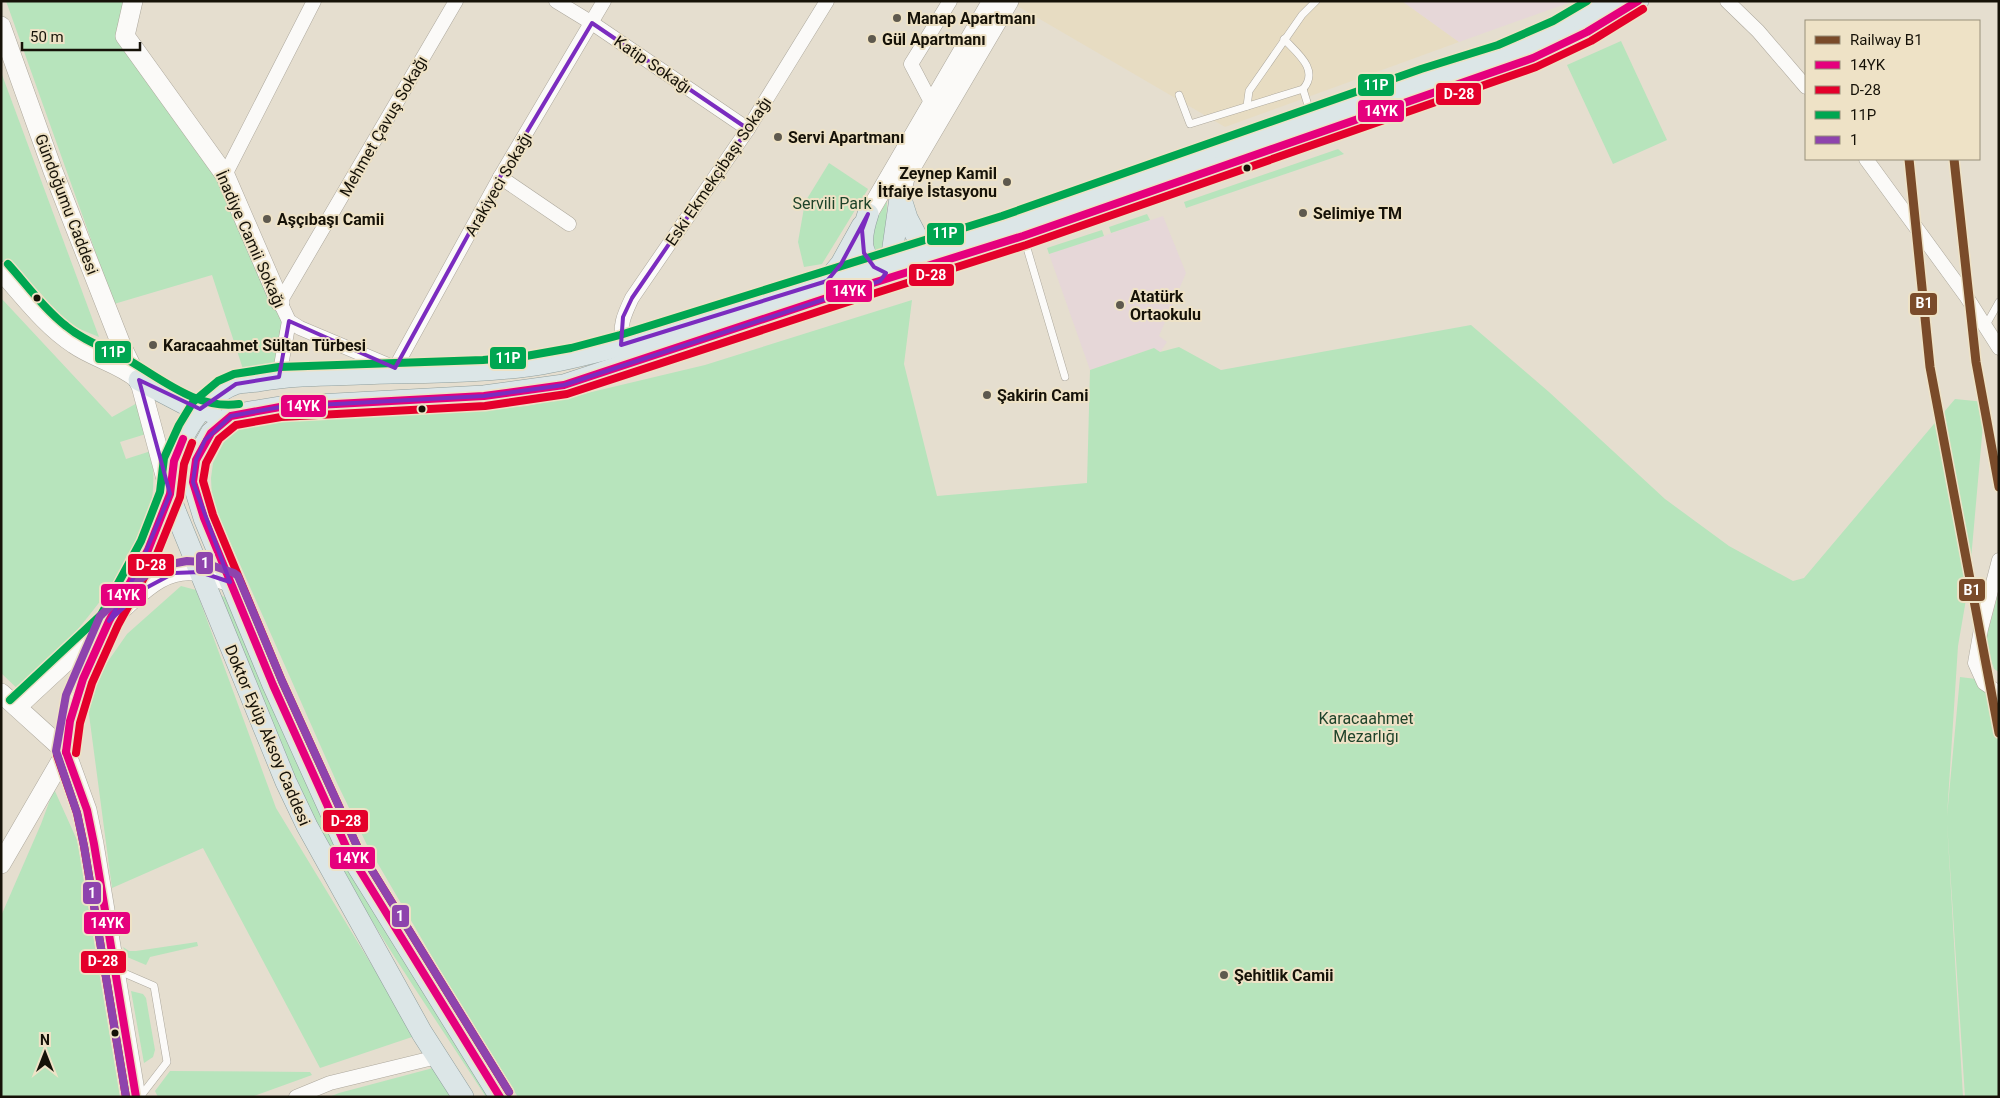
<svg xmlns="http://www.w3.org/2000/svg" width="2000" height="1098" font-family="Roboto,sans-serif">
  <style>
    .built { fill: #e7dcc2 }
    .education { fill: #e6d7d8 }
    .green { fill: #b7e4bc }
    .lines { fill: none; stroke-linecap: round; stroke-linejoin: round }
    .lane-casing { stroke: #ada89d; stroke-width: 8 }
    .street-casing { stroke: #ada89d; stroke-width: 15 }
    .secondary-casing { stroke: #ada89d; stroke-width: 20 }
    .primary-casing { stroke: #909f9e; stroke-width: 22 }
    .lane { stroke: #fbfaf8; stroke-width: 7 }
    .street { stroke: #fbfaf8; stroke-width: 14 }
    .secondary { stroke: #fbfaf8; stroke-width: 19 }
    .primary { stroke: #dce6e7; stroke-width: 21 }
    .bus-1-casing { stroke: #eee2c6; stroke-width: 11 }
    .bus-2-casing { stroke: #eee2c6; stroke-width: 11 }
    .bus-3-casing { stroke: #eee2c6; stroke-width: 11 }
    .bus-4-casing { stroke: #eee2c6; stroke-width: 11 }
    .bus-1 { stroke: #e5007d; stroke-width: 8 }
    .bus-2 { stroke: #e4002b; stroke-width: 8 }
    .bus-3 { stroke: #00a651; stroke-width: 8 }
    .bus-4 { stroke: #8e44ad; stroke-width: 8 }
    .rail-1-casing { stroke: #eee2c6; stroke-width: 12 }
    .rail-1 { stroke: #7a4b2a; stroke-width: 9 }
    .marked { fill: none; stroke: #7b2cbf; stroke-width: 4; stroke-linejoin: round }
    .poi-dot { fill: #5e594e; stroke: #eee2c6; stroke-width: 2 }
    .bus-dot { fill: #161208; stroke: #eee2c6; stroke-width: 2 }
    .labels { text-anchor: middle; stroke-width: 4; stroke-linejoin: round; paint-order: stroke }
    .poi-label { font-size: 16px; font-weight: bold; fill: #161208; stroke: #eee2c6; text-anchor: start }
    .street-label { font-size: 16px; fill: #161208; stroke: #eee2c6 }
    .park-label { font-size: 16px; fill: #1e432a; stroke: #eee2c6 }
    .line-badge { stroke: #eee2c6; stroke-width: 2 }
    .badge-label { font-size: 14px; text-anchor: middle; font-weight: bold; fill: #fff }
  </style>
  <rect width="100%" height="100%" fill="#e5decf"/>
  <polygon class="built" points="1016,1 1402,1 1459,42 1225,127 1014,4"/>
  <g class="education">
    <polygon points="1402,1 1574,1 1459,42"/>
    <polygon points="1163,216 1186,273 1159,336 1167,342 1160,352 1154,348 1090,370 1049,254"/>
  </g>
  <g class="green">
    <polygon points="6,1 130,1 122,36 223,172 290,317 277,361 263,368 243,369 212,275 114,304"/>
    <polygon points="1621,41 1667,140 1613,164 1567,65"/>
    <polygon points="1,72 99,337 51,317 1,260"/>
    <polygon points="1338,149 1344,154 1186,208 1184,202"/>
    <polygon points="829,163 868,189 822,264 804,267 798,242 805,202"/>
    <polygon points="887,201 886,236 883,248 878,251 874,251 872,227"/>
    <polygon points="1147,214 1150,220 1111,233 1109,227"/>
    <polygon points="1102,230 1104,236 1049,254 1047,248"/>
    <path d="M1,298l111,119 27,-15 7,32 -26,8 6,17 25,-8c5,29 2,55 -7,82 -7,21 -21,38 -34,55 -27,37 -57,71 -88,105l-21,-20z"/>
    <polygon points="912,300 904,364 937,496 1087,483 1090,370 1154,348 1160,352 1179,347 1221,370 1471,325 1549,392 1665,499 1729,546 1793,581 1804,578 1955,399 1985,402 1969,582 1958,646 1947,816 1960,677 1976,679 1999,695 1999,1097 1965,1097 1947,822 1963,1097 518,1097 483,1044 367,845 337,783 218,515 212,499 211,478 213,463 225,440 233,433 254,422 302,417 457,412 527,406 579,395 705,365"/>
    <polygon points="181,586 196,590 276,808 415,1036 320,1068 203,848 112,888 88,707 97,677 127,634"/>
    <polygon points="1999,591 1999,672 1994,669 1985,642"/>
    <path d="M218,594l11,5 49,113 218,385h-10c-44,-68 -90,-135 -131,-204 -57,-94 -96,-198 -137,-299z"/>
    <polygon points="54,789 77,840 120,1097 7,1097 1,1095 1,916 41,824"/>
    <polygon points="197,942 198,946 150,957 146,965 127,957 123,947 129,951 136,951"/>
    <polygon points="131,991 143,994 146,998 155,1050 153,1057 144,1063"/>
    <polygon points="433,1068 452,1097 329,1097 339,1093"/>
    <polygon points="170,1071 310,1072 312,1075 251,1097 158,1097 155,1091"/>
  </g>
  <g class="lines">
    <g class="lane-casing">
      <g id="lane">
        <polyline points="1303,89 1311,115"/>
        <path d="M1179,95l11,29 113,-35c17,-19 -6,-36 -19,-50"/>
        <polyline points="1247,106 1249,91 1302,15 1316,1"/>
        <polyline points="1024,238 1065,377"/>
        <polyline points="1986,325 1999,302"/>
        <polyline points="117,970 154,986 167,1062 140,1097"/>
      </g>
    </g>
    <g class="street-casing">
      <g id="street">
        <polyline points="556,1 592,23 748,129"/>
        <polyline points="1727,1 1758,31 1806,87"/>
        <polyline points="932,104 911,64 950,1"/>
        <polyline points="1866,159 1966,296 1999,348"/>
        <polyline points="225,175 314,1"/>
        <polyline points="500,177 569,224"/>
        <path d="M623,345c-4,-20 1,-30 9,-47l116,-169 79,-128"/>
        <polyline points="395,368 500,177 604,1"/>
        <polyline points="395,371 395,368 300,328 289,321 280,302 456,1"/>
        <polyline points="279,377 289,321"/>
        <polyline points="1999,560 1981,629 1975,663 1984,683 1999,693"/>
        <polyline points="296,1097 330,1083 437,1057"/>
      </g>
    </g>
    <g class="secondary-casing">
      <g id="secondary">
        <polyline points="133,1 125,36 225,175 280,302"/>
        <polyline points="1,26 53,171 122,347 141,386 170,494 139,568 109,621 83,679 70,721 66,752 1,864"/>
        <polyline points="900,198 905,178 1009,1"/>
        <polyline points="868,214 992,1"/>
        <path d="M1,271c23,25 44,54 73,73 20,14 45,19 64,35"/>
        <path d="M122,609c22,-20 45,-44 78,-37 10,3 20,7 30,10"/>
        <polyline points="1,693 66,752 87,810 94,844 136,1097"/>
        <polyline points="17,707 100,630"/>
      </g>
    </g>
    <g class="primary-casing">
      <g id="primary">
        <polyline points="901,199 907,218 918,239 936,247"/>
        <path d="M868,214c-9,27 -9,45 17,59"/>
        <polyline points="887,271 891,261 900,198"/>
        <polyline points="827,281 841,264 862,226"/>
        <polyline points="139,380 183,403 211,412"/>
        <path d="M463,1097l-41,-64 -115,-207 -21,-44 -110,-269c-2,-6 -5,-12 -6,-18 -6,-37 29,-99 65,-111 7,-2 16,-2 23,-3 34,-6 68,-6 102,-7 56,-2 112,-1 167,-8 33,-4 64,-13 96,-21l382,-120 419,-147 77,-24 56,-24 50,-29"/>
        <path d="M500,1097l-152,-246 -75,-166 -69,-167 -11,-36 3,-22 15,-27 20,-17 13,-3 36,-6 204,-11 80,-11 293,-97 166,-52 510,-178c37,-16 71,-35 105,-57"/>
      </g>
    </g>
    <use href="#lane" class="lane"/>
    <use href="#street" class="street"/>
    <use href="#secondary" class="secondary"/>
    <use href="#primary" class="primary"/>
    <g class="bus-1-casing">
      <g id="bus-1">
        <polyline points="66,752 70,721 83,679 109,621 148,550 170,494 174,461 183,439"/>
        <polyline points="66,752 87,810 94,844 136,1097"/>
        <polyline points="500,1097 348,851 273,685 204,518 193,482 196,460 211,433 231,416 280,407 484,396 564,385 857,288 1023,236 1533,58 1587,32 1638,1"/>
      </g>
    </g>
    <g class="bus-2-casing">
      <g id="bus-2">
        <polyline points="76,753 80,723 92,683 118,625 157,554 180,497 184,464 192,443"/>
        <polyline points="57,755 77,813 84,846 126,1097"/>
        <polyline points="509,1092 357,846 282,681 213,515 203,481 206,463 219,439 236,425 281,417 485,406 567,394 860,298 1026,245 1536,67 1591,41 1643,9"/>
      </g>
    </g>
    <g class="bus-3-casing">
      <g id="bus-3">
        <path d="M8,264c19,21 36,45 58,62 19,16 43,23 64,35 33,19 68,49 109,43"/>
        <polyline points="10,700 101,615 141,541 160,492 164,458 179,425 193,402 218,381 234,374 279,367 483,360 526,356 571,348 620,335 1002,216 1421,69 1498,45 1553,21 1587,1"/>
      </g>
    </g>
    <g class="bus-4-casing">
      <polyline id="bus-4" points="126,1097 84,846 77,813 56,751 66,695 100,616 138,581 154,569 171,564 187,561 202,562 234,573 238,576 282,681 357,846 509,1092"/>
    </g>
    <use href="#bus-1" class="bus-1"/>
    <use href="#bus-2" class="bus-2"/>
    <use href="#bus-3" class="bus-3"/>
    <use href="#bus-4" class="bus-4"/>
    <g class="rail-1-casing">
      <g id="rail-1">
        <polyline points="1909,159 1930,367 1999,733"/>
        <polyline points="1954,159 1976,362 1999,487"/>
      </g>
    </g>
    <use href="#rail-1" class="rail-1"/>
  </g>
  <path class="marked" d="M592,23l156,106 -116,169 -9,19 -2,28 206,-64 14,-17 27,-50 -6,16 2,23 10,14 12,6 -6,8 -316,104 -80,11 -204,11 -49,9 -26,24 -9,20 -3,22 37,100 -30,-10 -26,1 -30,16 -35,32 30,-53 31,-74 -31,-114 61,29 36,-25 43,-7 10,-56 106,47 105,-191z"/>
  <g class="poi-dot">
    <circle cx="897" cy="18" r="5"/>
    <circle cx="872" cy="39" r="5"/>
    <circle cx="778" cy="137" r="5"/>
    <circle cx="1007" cy="182" r="5"/>
    <circle cx="1303" cy="213" r="5"/>
    <circle cx="267" cy="219" r="5"/>
    <circle cx="1120" cy="305" r="5"/>
    <circle cx="153" cy="345" r="5"/>
    <circle cx="987" cy="395" r="5"/>
    <circle cx="1224" cy="975" r="5"/>
  </g>
  <g class="bus-dot">
    <circle cx="1247" cy="168" r="4.5"/>
    <circle cx="37" cy="298" r="4.5"/>
    <circle cx="422" cy="409" r="4.5"/>
    <circle cx="115" cy="1033" r="4.5"/>
  </g>
  <g class="labels">
    <g class="poi-label">
      <text x="907" y="24">Manap Apartmanı</text>
      <text x="882" y="45">Gül Apartmanı</text>
      <text x="788" y="143">Servi Apartmanı</text>
      <text x="997" y="179" text-anchor="end">Zeynep Kamil<tspan x="997" dy="18">İtfaiye İstasyonu</tspan></text>
      <text x="1313" y="219">Selimiye TM</text>
      <text x="277" y="225">Aşçıbaşı Camii</text>
      <text x="1130" y="302">Atatürk<tspan x="1130" dy="18">Ortaokulu</tspan></text>
      <text x="163" y="351">Karacaahmet Sültan Türbesi</text>
      <text x="997" y="401">Şakirin Cami</text>
      <text x="1234" y="981">Şehitlik Camii</text>
    </g>
    <g class="street-label">
      <text transform="translate(653 64) rotate(34)" y="6">Katip Sokağı</text>
      <text transform="translate(383 126) rotate(-60)" y="6">Mehmet Çavuş Sokağı</text>
      <text transform="translate(718 171) rotate(-56)" y="6">Eski Ekmekçibaşı Sokağı</text>
      <text transform="translate(498 184) rotate(-60)" y="6">Arakiyeci Sokağı</text>
      <text transform="translate(67 204) rotate(69)" y="6">Gündoğumu Caddesi</text>
      <text transform="translate(251 239) rotate(66)" y="6">İnadiye Camii Sokağı</text>
      <text transform="translate(268 735) rotate(67)" y="6">Doktor Eyüp Aksoy Caddesi</text>
    </g>
    <g class="park-label">
      <text x="832" y="209">Servili Park</text>
      <text x="1366" y="724">Karacaahmet<tspan x="1366" dy="18">Mezarlığı</tspan></text>
    </g>
  </g>
  <g class="line-badge">
    <rect x="1357" y="73" width="38" height="24" rx="5" fill="#00a651"/>
    <rect x="1435" y="82" width="47" height="24" rx="5" fill="#e4002b"/>
    <rect x="1357" y="99" width="48" height="24" rx="5" fill="#e5007d"/>
    <rect x="926" y="222" width="39" height="24" rx="5" fill="#00a651"/>
    <rect x="908" y="263" width="47" height="24" rx="5" fill="#e4002b"/>
    <rect x="825" y="279" width="48" height="24" rx="5" fill="#e5007d"/>
    <rect x="1909" y="292" width="29" height="24" rx="5" fill="#7a4b2a"/>
    <rect x="94" y="340" width="38" height="24" rx="5" fill="#00a651"/>
    <rect x="489" y="346" width="38" height="24" rx="5" fill="#00a651"/>
    <rect x="280" y="394" width="47" height="24" rx="5" fill="#e5007d"/>
    <rect x="195" y="551" width="19" height="24" rx="5" fill="#8e44ad"/>
    <rect x="127" y="553" width="48" height="24" rx="5" fill="#e4002b"/>
    <rect x="1958" y="578" width="28" height="24" rx="5" fill="#7a4b2a"/>
    <rect x="100" y="583" width="47" height="24" rx="5" fill="#e5007d"/>
    <rect x="322" y="809" width="47" height="24" rx="5" fill="#e4002b"/>
    <rect x="329" y="846" width="47" height="24" rx="5" fill="#e5007d"/>
    <rect x="82" y="881" width="20" height="24" rx="5" fill="#8e44ad"/>
    <rect x="391" y="904" width="19" height="24" rx="5" fill="#8e44ad"/>
    <rect x="83" y="911" width="48" height="24" rx="5" fill="#e5007d"/>
    <rect x="80" y="950" width="47" height="24" rx="5" fill="#e4002b"/>
  </g>
  <g class="badge-label">
    <text x="1376" y="90">11P</text>
    <text x="1459" y="99">D-28</text>
    <text x="1381" y="116">14YK</text>
    <text x="945" y="238">11P</text>
    <text x="931" y="280">D-28</text>
    <text x="849" y="296">14YK</text>
    <text x="1924" y="308">B1</text>
    <text x="113" y="357">11P</text>
    <text x="508" y="363">11P</text>
    <text x="303" y="411">14YK</text>
    <text x="205" y="568">1</text>
    <text x="151" y="570">D-28</text>
    <text x="1972" y="595">B1</text>
    <text x="123" y="600">14YK</text>
    <text x="346" y="826">D-28</text>
    <text x="352" y="863">14YK</text>
    <text x="92" y="898">1</text>
    <text x="400" y="921">1</text>
    <text x="107" y="928">14YK</text>
    <text x="103" y="966">D-28</text>
  </g>
  <rect width="2000" height="1098" fill="none" stroke="#161208" stroke-width="5"/>
  <rect x="1805" y="20" width="175" height="140" fill="#eee2c6" stroke="#988f7a"/>
  <rect x="1815" y="36" width="25" height="8" fill="#7a4b2a" stroke="#988f7a"/>
  <text x="1850" y="45" font-size="15" fill="#161208">Railway B1</text>
  <rect x="1815" y="61" width="25" height="8" fill="#e5007d" stroke="#988f7a"/>
  <text x="1850" y="70" font-size="15" fill="#161208">14YK</text>
  <rect x="1815" y="86" width="25" height="8" fill="#e4002b" stroke="#988f7a"/>
  <text x="1850" y="95" font-size="15" fill="#161208">D-28</text>
  <rect x="1815" y="111" width="25" height="8" fill="#00a651" stroke="#988f7a"/>
  <text x="1850" y="120" font-size="15" fill="#161208">11P</text>
  <rect x="1815" y="136" width="25" height="8" fill="#8e44ad" stroke="#988f7a"/>
  <text x="1850" y="145" font-size="15" fill="#161208">1</text>
  <g transform="translate(45 1053)" stroke="#eee2c6" stroke-width="4" paint-order="stroke">
  <path d="M0-4L9 19L0 12L-9 19Z" fill="#161208"/>
  <text y="-8" font-size="14" font-weight="bold" text-anchor="middle" fill="#161208">N</text>
  </g>
  <path d="M22 42v8h118v-8" fill="none" stroke="#161208" stroke-width="2.5"/>
  <text x="30" y="42" font-size="15" fill="#161208" stroke="#eee2c6" stroke-width="4" paint-order="stroke">50 m</text>
</svg>
